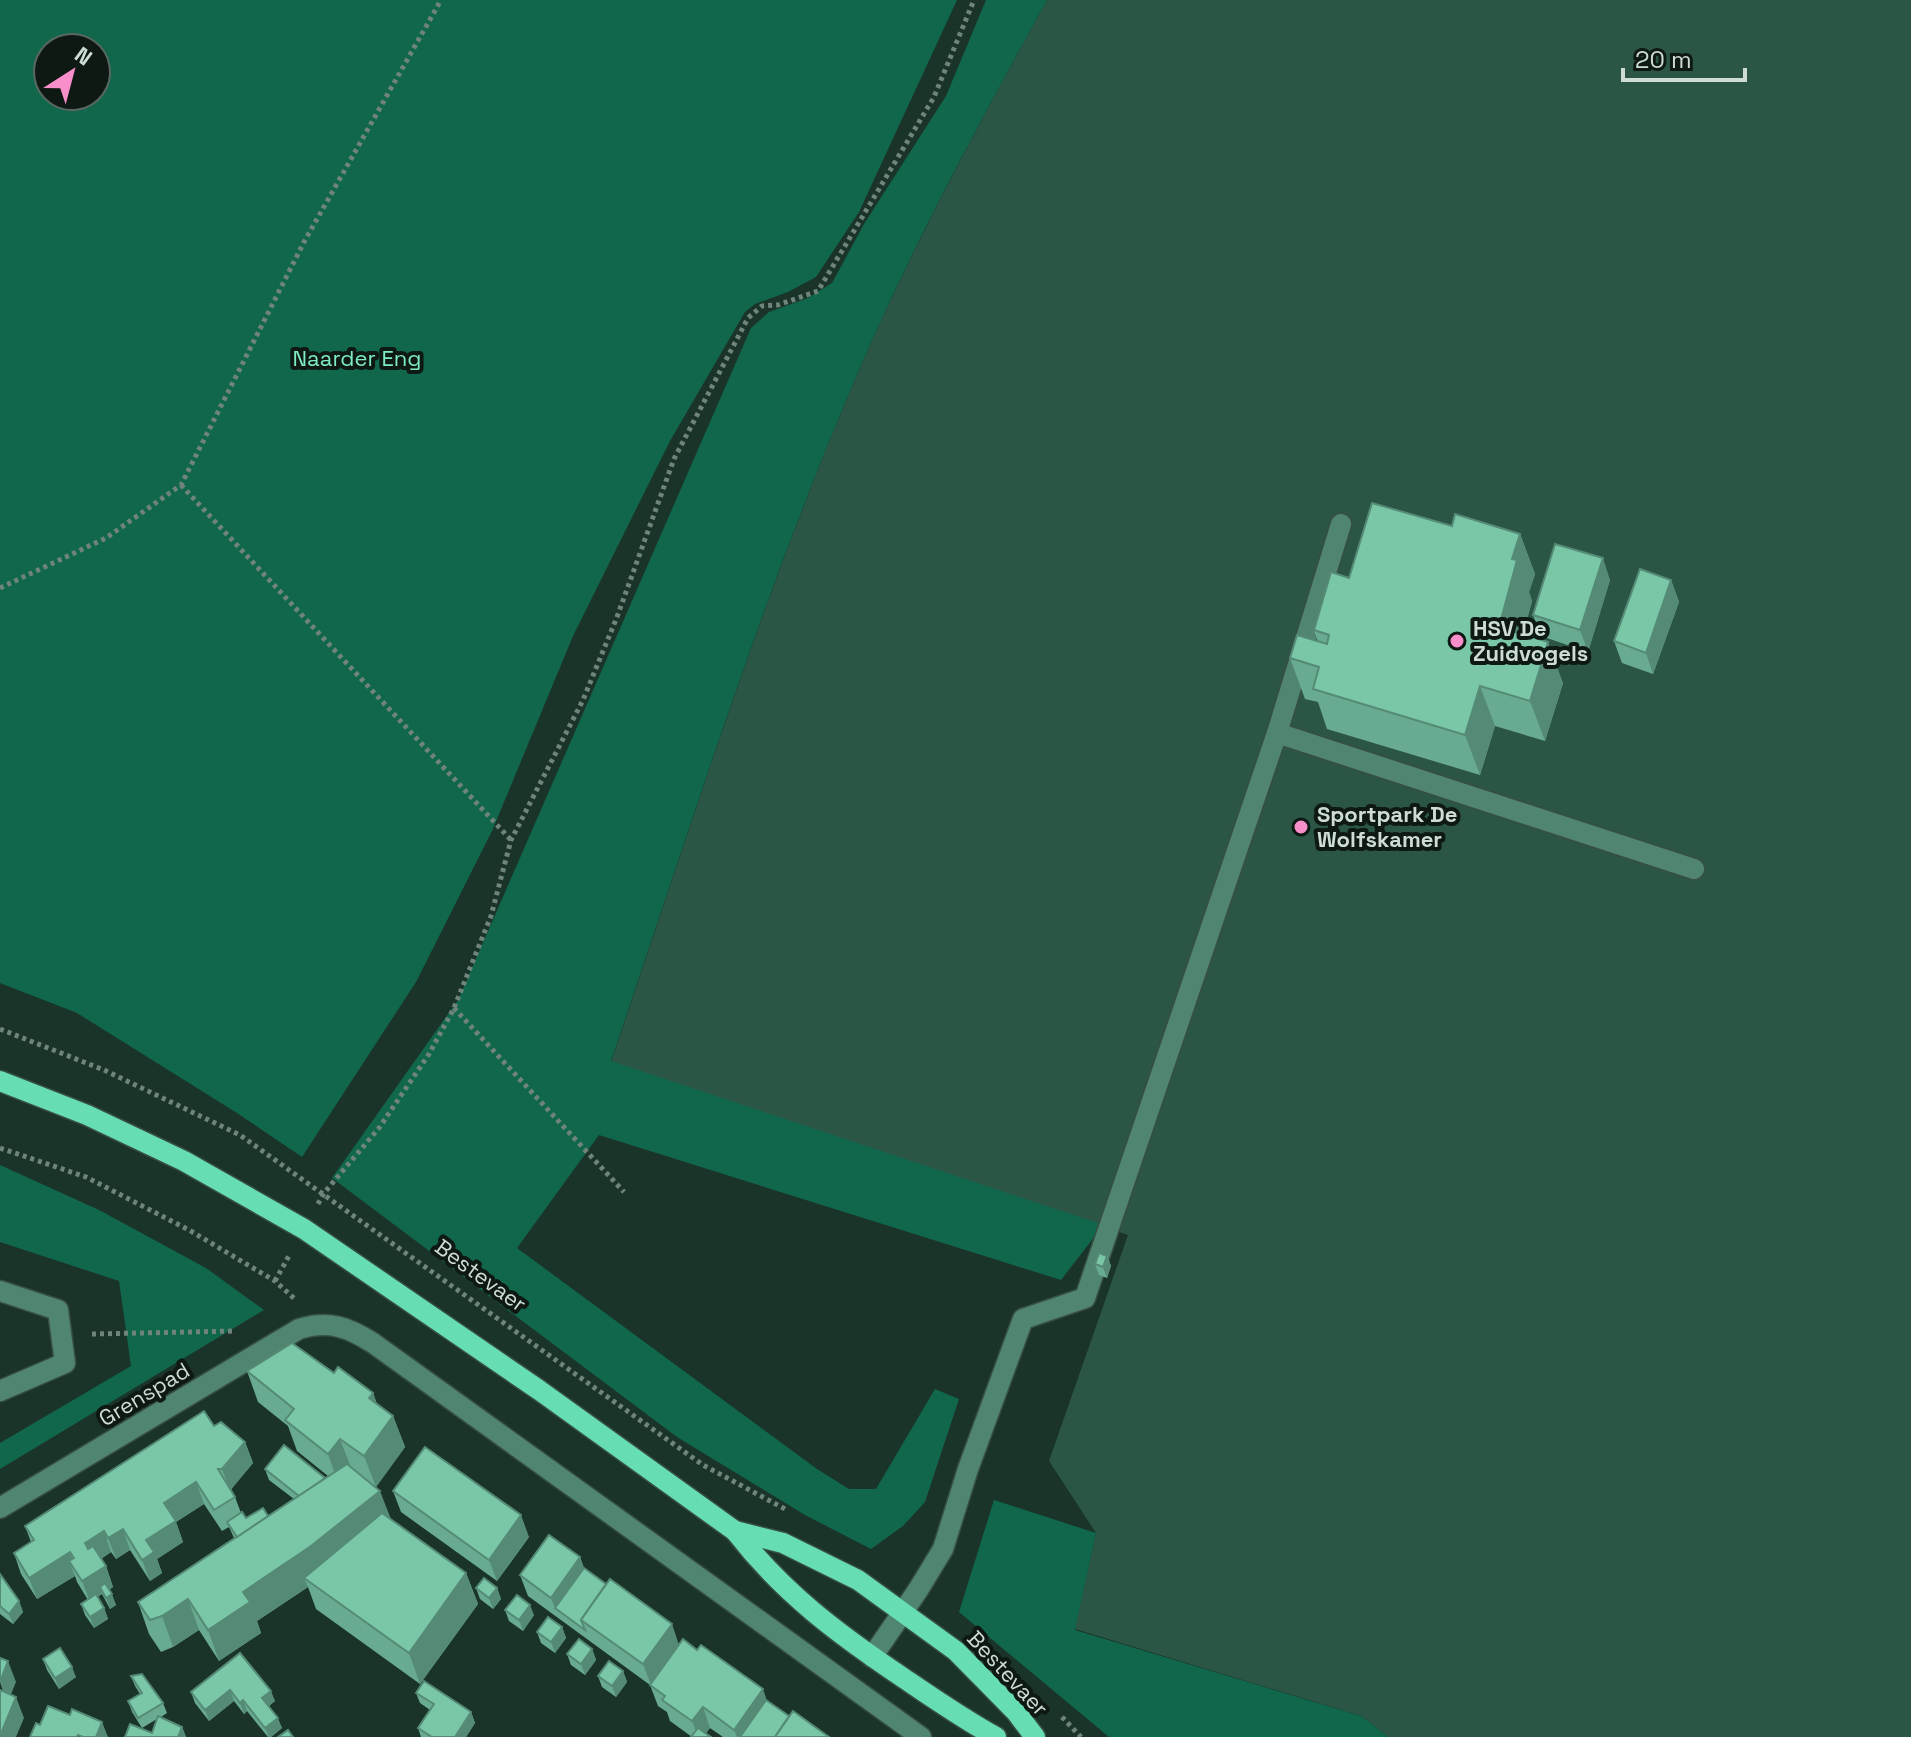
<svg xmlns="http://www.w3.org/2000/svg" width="1911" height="1737" font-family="'Space Grotesk',sans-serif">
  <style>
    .green { fill: #2b5545 }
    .forest { fill: #11674c; fill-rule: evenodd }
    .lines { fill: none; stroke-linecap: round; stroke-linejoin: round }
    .minor-casing { stroke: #374f45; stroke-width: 23 }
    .major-casing { stroke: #374f45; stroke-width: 23 }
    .path { stroke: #6f847b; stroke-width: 5; stroke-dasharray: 4 4; stroke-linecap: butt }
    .minor { stroke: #508670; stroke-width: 20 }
    .major { stroke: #66deb2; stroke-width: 20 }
    .wall { fill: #69ab90 }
    .shaded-wall { fill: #558b76 }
    .building { fill: #7ac7a8; stroke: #558b76; stroke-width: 2 }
    .poi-dot { fill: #f98fca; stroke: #0e1914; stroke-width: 3 }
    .labels { text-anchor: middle; stroke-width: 8; stroke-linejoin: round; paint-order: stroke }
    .park-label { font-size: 22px; fill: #7eecc2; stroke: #0e1914 }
    .poi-label { font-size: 22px; font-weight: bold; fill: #cddcd5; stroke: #0e1914; text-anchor: start }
    .street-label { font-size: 22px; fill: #cddcd5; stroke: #0e1914 }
  </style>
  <rect width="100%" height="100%" fill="#1a342a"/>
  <path class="green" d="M1047,0h864v1737h-522l-28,-21 -286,-87 21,-96 -47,-72 79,-226 -517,-173c80,-235 153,-473 252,-701 54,-123 119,-243 184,-361z"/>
  <g class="forest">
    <path d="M0,0h957l-98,212 -43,65 -28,15 -33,12 -10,8 -75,129 -97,195 -81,195 -76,151 -114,175 -65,-44 -160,-100 -77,-30zM48,48h48v48h-48z"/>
    <path d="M986,0h61c-65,118 -130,237 -184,361 -99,227 -172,466 -252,700l490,163 -6,12 -34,44 -462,-145 -82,113 300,221 32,20h27l59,-100 24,10 -34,103 -22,24 -32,23 -66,-34 -128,-78 -345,-259 126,-178 293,-672 18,-16 39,-14 24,-15 32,-59 82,-128z"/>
    <polygon points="0,1165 99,1210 206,1268 264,1310 0,1469 0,1443 131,1366 119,1281 0,1242"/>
    <polygon points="994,1500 1096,1533 1075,1630 1361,1716 1389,1737 1109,1737 959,1612"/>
  </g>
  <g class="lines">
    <g class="minor-casing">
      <g id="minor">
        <polyline points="1277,733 1341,524"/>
        <polyline points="0,1291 58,1310 65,1363 0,1391"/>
        <path d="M0,1508l299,-179c30,-9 49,-2 74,14l548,394"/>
        <polyline points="872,1657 918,1590 943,1549 968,1469 1023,1319 1085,1298 1277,733 1694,869"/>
      </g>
    </g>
    <g class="major-casing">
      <g id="major">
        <path d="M0,1081l87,34 97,46 120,68 235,161 196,141c48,62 103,103 167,146 31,21 61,42 94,60"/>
        <polyline points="735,1531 783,1543 858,1580 956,1651 1016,1712 1035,1737"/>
      </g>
    </g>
    <g class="path">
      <polyline points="181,485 511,840"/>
      <polyline points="0,588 106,538 181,485 304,242 441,0"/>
      <polyline points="454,1008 624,1192"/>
      <polyline points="0,1029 104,1070 240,1135 703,1465 787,1510"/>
      <polyline points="0,1148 86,1177 189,1230 275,1281 296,1300"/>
      <polyline points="318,1204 324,1193 379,1128 429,1054 454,1008 491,916 511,840 583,700 617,617 674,459 748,318 762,306 778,305 818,291 934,97 974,0"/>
      <polyline points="275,1281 290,1254"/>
      <polyline points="92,1334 234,1331"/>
      <polyline points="1062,1717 1081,1737"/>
    </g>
    <use href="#minor" class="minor"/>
    <use href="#major" class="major"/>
  </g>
  <g class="wall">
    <polygon points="1452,526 1520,534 1535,574 1529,592 1532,601 1523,634 1563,683 1545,741 1495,726 1480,775 1327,729 1318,702 1305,699 1290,658 1318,642 1314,630"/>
    <polygon points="1610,580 1588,652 1541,636 1533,615"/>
    <polygon points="1671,580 1679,602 1653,674 1622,663 1614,641"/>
    <polygon points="1107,1256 1111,1266 1107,1278 1099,1275 1095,1264"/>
    <polygon points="247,1371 334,1373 373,1393 377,1404 393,1416 405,1447 376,1487 391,1519 466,1573 478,1604 420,1684 316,1609 308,1587 257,1621 261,1633 219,1661 199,1630 173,1647 161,1652 149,1634 138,1602 234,1538 229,1527 222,1531 204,1504 176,1522 183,1542 157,1559 162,1573 150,1581 130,1550 116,1559 111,1552 101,1559 106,1566 113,1587 109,1590 116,1605 110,1609 102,1594 97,1597 104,1608 108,1619 94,1628 85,1615 81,1604 88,1600 77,1582 75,1576 37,1599 21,1574 14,1553 31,1542 25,1526 214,1426 245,1442 253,1463 231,1489 235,1497 241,1513 246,1518 268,1516 294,1499 269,1480 265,1469 325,1478 328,1476 297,1451 288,1426 258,1402"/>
    <polygon points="393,1491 529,1537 497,1581 401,1512"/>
    <polygon points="580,1557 584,1568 679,1644 766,1700 789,1716 829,1737 723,1737 710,1728 706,1733 692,1737 670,1721 667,1712 658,1706 650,1685 528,1596 520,1575"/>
    <polygon points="0,1574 19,1601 23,1612 13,1624 0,1614"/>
    <polygon points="476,1588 497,1588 501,1599 493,1609 480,1599"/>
    <polygon points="505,1610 534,1615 523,1631 509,1621"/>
    <polygon points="562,1627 566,1638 555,1653 541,1643 537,1632"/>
    <polygon points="592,1649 596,1660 585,1675 571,1665 567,1654"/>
    <polygon points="240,1653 275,1701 269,1706 282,1728 271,1737 268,1737 247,1711 244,1714 234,1701 209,1721 195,1703 191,1692"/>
    <polygon points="43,1659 76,1677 59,1689 47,1670"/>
    <polygon points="623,1671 627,1682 616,1697 602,1687 598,1676"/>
    <polygon points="131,1676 163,1703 167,1713 161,1717 182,1727 186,1737 125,1737 152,1733 157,1719 142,1728 132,1712 128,1701 140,1694 135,1686"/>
    <polygon points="416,1693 471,1712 475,1723 466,1737 421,1737 418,1728 430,1710 420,1703"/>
  </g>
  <g class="shaded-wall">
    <polygon points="1520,534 1535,574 1529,592 1532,601 1514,667 1499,627 1512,559"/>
    <polygon points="1603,558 1610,580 1588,652 1580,630"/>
    <polygon points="1671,580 1679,602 1653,674 1646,653"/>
    <polygon points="1548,642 1563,683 1545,741 1530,701"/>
    <polygon points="1480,686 1495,726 1480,775 1465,735"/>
    <polygon points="1107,1256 1111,1266 1107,1278 1103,1267"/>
    <polygon points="373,1393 384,1424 369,1398"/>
    <polygon points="393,1416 405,1447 376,1487 364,1456"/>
    <polygon points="340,1439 352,1470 339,1486 328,1454"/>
    <polygon points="245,1442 253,1463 230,1491 222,1469"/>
    <polygon points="196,1482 204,1504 176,1522 183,1542 157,1559 162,1573 150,1581 142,1560 146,1540 164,1503"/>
    <polygon points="380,1491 392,1522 304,1578 308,1587 257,1621 261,1633 219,1661 208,1630 243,1592"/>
    <polygon points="521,1515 529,1537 497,1581 489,1560"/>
    <polygon points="123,1529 130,1550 116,1559 108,1538"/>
    <polygon points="104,1531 111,1552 92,1564 85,1543"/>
    <polygon points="70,1552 78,1573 69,1561 75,1576 37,1599 29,1578"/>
    <polygon points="580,1557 587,1578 555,1608 551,1598"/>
    <polygon points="106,1566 113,1587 103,1593 100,1587 102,1594 90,1602 82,1581"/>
    <polygon points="466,1573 478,1604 420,1684 409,1653"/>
    <polygon points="497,1588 501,1599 493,1609 489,1598"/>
    <polygon points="112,1594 116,1605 110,1609 106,1598"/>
    <polygon points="188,1599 199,1630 173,1647 162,1616"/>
    <polygon points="19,1601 23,1612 13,1624 9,1614"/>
    <polygon points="530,1605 534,1615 523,1631 519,1620"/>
    <polygon points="104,1608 108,1619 94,1628 90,1617"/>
    <polygon points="672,1624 679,1645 651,1685 643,1664"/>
    <polygon points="562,1627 566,1638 555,1653 551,1642"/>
    <polygon points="592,1649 596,1660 585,1675 581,1664"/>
    <polygon points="8,1661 16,1682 7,1704 0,1682"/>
    <polygon points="72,1667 76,1677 59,1689 55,1678"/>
    <polygon points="623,1671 627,1682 616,1697 612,1686"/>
    <polygon points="763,1689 770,1710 751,1737 737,1737 734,1730"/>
    <polygon points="230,1690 234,1701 209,1721 205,1710"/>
    <polygon points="271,1691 275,1701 266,1708 262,1698"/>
    <polygon points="16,1697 24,1718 16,1737 0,1737"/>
    <polygon points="243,1700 247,1711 244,1714 240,1703"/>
    <polygon points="703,1707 710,1728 703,1737 698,1737 692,1721"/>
    <polygon points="471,1712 475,1723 466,1737 455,1737"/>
    <polygon points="278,1718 282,1728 271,1737 269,1737 265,1728"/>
    <polygon points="102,1722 108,1737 96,1737"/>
    <polygon points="182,1727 186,1737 178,1737"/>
  </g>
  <g class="building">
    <polygon points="1372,503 1452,526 1455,514 1520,534 1512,559 1517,560 1499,627 1548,642 1530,701 1480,686 1465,735 1313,689 1319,667 1290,658 1297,635 1327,644 1329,635 1314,630 1331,572 1349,578"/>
    <polygon points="1555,544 1603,558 1580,630 1533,615"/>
    <polygon points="1640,569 1671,580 1646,653 1614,641"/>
    <polygon points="1099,1253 1107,1256 1103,1267 1095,1264"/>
    <polygon points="292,1343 334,1373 338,1367 373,1393 369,1398 393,1416 364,1456 340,1439 328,1454 285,1420 294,1409 247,1371"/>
    <polygon points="204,1411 214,1426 221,1422 245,1442 222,1469 218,1469 235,1497 214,1510 196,1482 164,1503 176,1521 146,1540 154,1552 142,1560 123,1529 108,1538 104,1531 85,1543 88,1549 93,1546 106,1566 82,1581 69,1561 74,1558 70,1552 29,1578 14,1553 34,1540 25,1526"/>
    <polygon points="284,1445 325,1478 299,1496 265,1469"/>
    <polygon points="425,1447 521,1515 489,1560 393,1491"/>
    <polygon points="347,1464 380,1491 311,1546 243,1592 250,1602 208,1630 188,1599 162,1616 150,1620 138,1602"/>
    <polygon points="263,1508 268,1516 237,1537 227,1522 242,1512 246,1518"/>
    <polygon points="382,1513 466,1573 409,1653 304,1578"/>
    <polygon points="549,1535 580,1557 551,1598 520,1575"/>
    <polygon points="584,1568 606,1584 581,1620 585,1630 555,1608"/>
    <polygon points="0,1574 19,1601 9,1614 0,1606"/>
    <polygon points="484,1578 497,1588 489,1598 476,1588"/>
    <polygon points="610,1579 672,1624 643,1664 581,1620"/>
    <polygon points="105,1583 112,1594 106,1598 100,1587"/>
    <polygon points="96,1594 104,1608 90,1617 81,1604"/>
    <polygon points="517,1595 530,1605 519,1620 505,1610"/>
    <polygon points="548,1617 562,1627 551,1642 537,1632"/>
    <polygon points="579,1639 592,1649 581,1664 567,1654"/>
    <polygon points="683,1639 697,1650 701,1645 763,1689 734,1730 703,1707 692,1721 662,1700 665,1696 650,1685"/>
    <polygon points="60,1648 72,1667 55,1678 43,1659"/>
    <polygon points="240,1653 271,1691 262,1698 278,1718 265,1728 243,1700 240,1703 230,1690 205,1710 191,1692"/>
    <polygon points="0,1658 8,1661 0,1682"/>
    <polygon points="609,1661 623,1671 612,1686 598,1676"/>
    <polygon points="142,1674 163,1703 138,1718 128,1701 142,1693 131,1676"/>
    <polygon points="424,1681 471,1712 455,1737 432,1737 418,1728 434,1704 416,1693"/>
    <polygon points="0,1690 16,1697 0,1736"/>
    <polygon points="766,1700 789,1716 775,1737 740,1737"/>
    <polygon points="48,1706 70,1715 72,1709 102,1722 96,1737 83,1737 78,1735 77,1737 30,1737 36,1723 40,1725"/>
    <polygon points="793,1711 829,1737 775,1737"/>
    <polygon points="158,1716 182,1727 178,1737 125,1737 130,1724 152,1733"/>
    <polygon points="698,1728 711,1737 691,1737"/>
    <polygon points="288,1730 293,1737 278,1737"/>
  </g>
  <g class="poi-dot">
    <circle cx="1457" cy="641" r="8"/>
    <circle cx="1301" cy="827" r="8"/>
  </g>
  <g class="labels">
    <g class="park-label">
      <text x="357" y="366">Naarder Eng</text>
    </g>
    <g class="poi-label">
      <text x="1473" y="636">HSV De<tspan x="1473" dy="25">Zuidvogels</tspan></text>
      <text x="1317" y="822">Sportpark De<tspan x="1317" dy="25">Wolfskamer</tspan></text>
    </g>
    <g class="street-label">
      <text transform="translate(481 1275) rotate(36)" y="8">Bestevaer</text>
      <text transform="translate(144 1394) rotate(-31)" y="8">Grenspad</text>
      <text transform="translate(1008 1673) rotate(47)" y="8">Bestevaer</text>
    </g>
  </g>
  <g transform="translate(72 72) rotate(36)"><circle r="38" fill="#0e1914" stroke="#5a6761" stroke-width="2"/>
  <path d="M0-6L14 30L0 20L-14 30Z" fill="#f98fca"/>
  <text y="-12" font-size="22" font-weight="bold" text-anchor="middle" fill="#cddcd5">N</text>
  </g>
  <path d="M1623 68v12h122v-12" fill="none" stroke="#cddcd5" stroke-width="4"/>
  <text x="1635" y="68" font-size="24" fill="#cddcd5" stroke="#0e1914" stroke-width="6" paint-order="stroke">20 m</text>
</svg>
